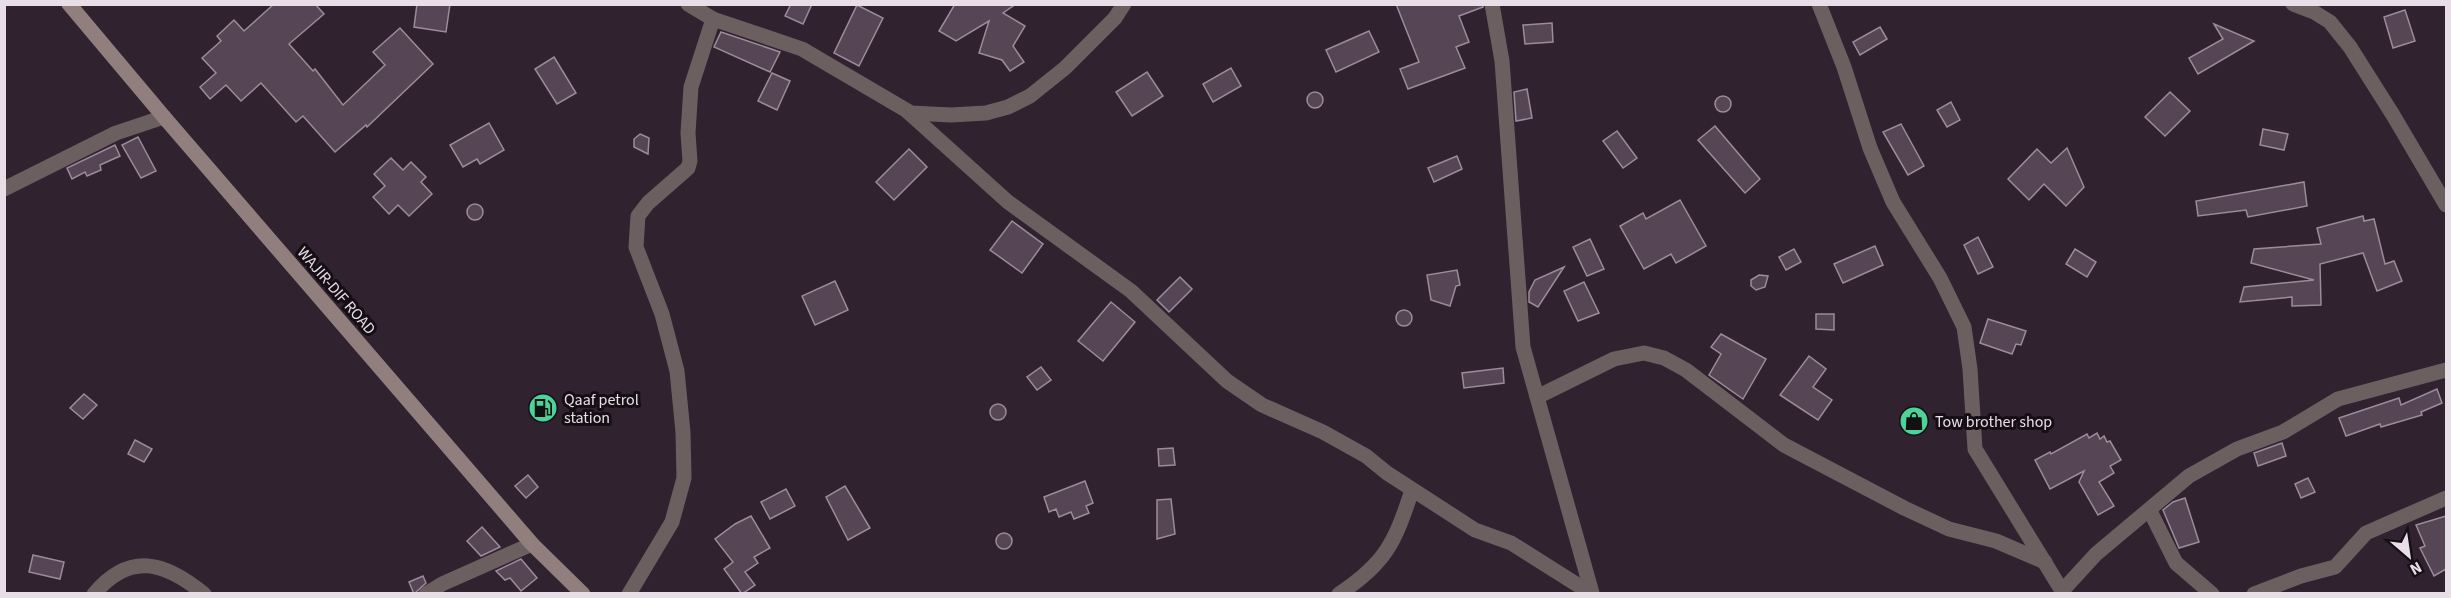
<svg xmlns="http://www.w3.org/2000/svg" width="2451" height="598" font-family="'Source Sans 3',sans-serif">
  <style>
    .building { fill: #564655; stroke: #9d8b9b; stroke-width: 1.5 }
    .lines { fill: none; stroke-linecap: round; stroke-linejoin: round }
    .street { stroke: #6b605f; stroke-width: 15 }
    .secondary { stroke: #917f7e; stroke-width: 15 }
    .labels { text-anchor: middle; stroke-width: 6; stroke-linejoin: round; paint-order: stroke }
    .street-label { font-size: 16px; fill: #e8dee7; stroke: #150e14 }
    .poi-label { font-size: 16px; fill: #e8dee7; stroke: #150e14; text-anchor: start }
  </style>
  <rect width="100%" height="100%" fill="#30222f"/>
  <g class="building">
    <polygon points="274,4 315,4 324,14 289,44 313,71 315,69 343,105 385,65 373,52 400,28 433,64 367,127 366,125 335,152 303,116 296,122 261,83 241,101 226,85 210,99 200,87 216,73 202,58 221,41 217,36 234,20 244,31"/>
    <polygon points="417,4 450,4 446,32 414,27"/>
    <polygon points="791,4 812,4 803,24 785,16"/>
    <polygon points="955,4 1016,4 1003,13 1025,26 1013,46 1024,62 1010,71 1002,60 979,53 989,21 956,41 939,31"/>
    <polygon points="1396,4 1482,4 1483,7 1459,16 1469,42 1456,47 1465,68 1408,89 1400,69 1419,62"/>
    <polygon points="857,5 883,18 859,66 834,53"/>
    <polygon points="2405,10 2415,41 2393,48 2384,17"/>
    <polygon points="1552,23 1553,42 1525,44 1523,25"/>
    <polygon points="2214,24 2254,41 2198,74 2189,58 2223,39"/>
    <polygon points="1880,27 1887,39 1860,55 1853,42"/>
    <polygon points="1369,31 1379,52 1336,72 1326,50"/>
    <polygon points="721,32 780,52 770,72 714,47"/>
    <polygon points="554,57 576,93 557,104 535,69"/>
    <polygon points="1231,68 1241,86 1213,102 1203,84"/>
    <polygon points="1147,72 1163,96 1132,116 1116,92"/>
    <polygon points="772,73 790,81 777,110 758,101"/>
    <polygon points="1527,89 1532,118 1516,121 1514,92"/>
    <circle cx="1315" cy="100" r="8"/>
    <polygon points="2170,92 2190,111 2165,136 2145,117"/>
    <circle cx="1723" cy="104" r="8"/>
    <polygon points="1951,102 1960,120 1947,127 1937,110"/>
    <polygon points="489,123 504,150 480,164 477,159 463,167 450,145"/>
    <polygon points="1901,124 1924,166 1908,175 1883,132"/>
    <polygon points="1715,126 1760,179 1745,193 1698,140"/>
    <polygon points="2263,129 2288,134 2284,150 2260,145"/>
    <polygon points="1617,131 1637,158 1623,168 1603,141"/>
    <polygon points="640,134 649,138 648,154 634,147 634,139"/>
    <polygon points="138,137 156,171 141,178 122,145"/>
    <polygon points="115,145 120,156 100,165 101,170 87,176 85,172 72,179 67,168"/>
    <polygon points="2067,148 2084,187 2066,206 2044,184 2029,200 2008,179 2037,149 2051,163"/>
    <polygon points="909,149 927,167 894,200 876,182"/>
    <polygon points="1457,156 1462,169 1434,182 1428,168"/>
    <polygon points="391,158 403,170 411,162 426,177 421,182 432,194 409,216 398,205 389,214 373,197 385,186 374,174"/>
    <polygon points="2304,182 2307,206 2248,217 2246,210 2198,216 2196,201"/>
    <polygon points="1680,200 1706,246 1676,263 1671,254 1644,269 1620,226 1643,213 1646,219"/>
    <circle cx="475" cy="212" r="8"/>
    <polygon points="2363,216 2364,221 2374,219 2385,264 2394,261 2402,281 2377,291 2363,253 2320,264 2321,305 2292,306 2292,297 2240,302 2244,287 2314,280 2251,263 2254,249 2321,244 2317,228"/>
    <polygon points="1012,221 1043,244 1022,273 990,250"/>
    <polygon points="1978,237 1993,267 1978,274 1964,245"/>
    <polygon points="1590,239 1604,269 1587,276 1573,247"/>
    <polygon points="1875,246 1883,265 1843,283 1834,264"/>
    <polygon points="1794,249 1801,262 1786,270 1779,257"/>
    <polygon points="2075,249 2096,262 2087,277 2066,264"/>
    <polygon points="1564,267 1538,307 1529,302 1529,292 1535,280"/>
    <polygon points="1457,270 1460,285 1456,286 1450,306 1431,300 1427,275"/>
    <polygon points="1759,275 1768,276 1765,287 1756,290 1751,286 1751,280"/>
    <polygon points="1180,277 1192,289 1169,312 1157,300"/>
    <polygon points="835,281 848,310 815,325 802,296"/>
    <polygon points="1584,282 1599,313 1578,321 1564,291"/>
    <polygon points="1111,302 1135,322 1103,361 1078,341"/>
    <circle cx="1404" cy="318" r="8"/>
    <polygon points="1816,314 1834,314 1834,330 1816,329"/>
    <polygon points="1988,319 2026,331 2021,345 2016,344 2012,354 1980,343"/>
    <polygon points="1721,334 1766,359 1743,399 1709,375 1721,354 1711,347"/>
    <polygon points="1809,356 1826,369 1813,387 1832,400 1818,420 1780,395"/>
    <polygon points="1041,367 1051,380 1037,390 1027,377"/>
    <polygon points="1503,368 1504,383 1464,388 1462,373"/>
    <polygon points="2437,389 2442,403 2421,412 2422,415 2381,427 2380,424 2346,436 2339,418 2399,398 2401,405"/>
    <polygon points="84,394 97,405 83,419 70,408"/>
    <circle cx="998" cy="412" r="8"/>
    <polygon points="2097,433 2100,439 2104,436 2107,442 2110,441 2121,460 2110,466 2114,473 2099,482 2114,506 2098,515 2079,482 2084,471 2050,489 2035,460 2050,452 2051,454 2087,434 2089,438"/>
    <polygon points="135,440 152,449 144,462 128,454"/>
    <polygon points="2282,443 2286,456 2258,466 2254,453"/>
    <polygon points="1173,448 1175,465 1159,466 1158,449"/>
    <polygon points="528,475 538,487 526,498 515,486"/>
    <polygon points="2308,478 2315,492 2301,498 2295,484"/>
    <polygon points="1085,481 1093,503 1086,506 1089,513 1074,519 1071,512 1059,517 1056,509 1049,512 1044,497"/>
    <polygon points="845,486 870,528 848,540 826,497"/>
    <polygon points="786,489 795,506 770,519 761,502"/>
    <polygon points="2185,498 2199,542 2179,548 2163,510 2173,502"/>
    <polygon points="1171,499 1175,534 1157,539 1157,500"/>
    <polygon points="751,516 770,548 754,557 758,563 745,572 755,585 742,594 724,569 733,562 715,539 735,524"/>
    <polygon points="2446,516 2446,569 2434,576 2420,548 2425,546 2416,525"/>
    <polygon points="482,527 500,547 481,556 467,541"/>
    <circle cx="1004" cy="541" r="8"/>
    <polygon points="33,555 64,562 60,579 29,572"/>
    <polygon points="521,559 537,578 521,591 510,578 505,580 496,571"/>
    <polygon points="423,576 426,583 414,594 409,582"/>
  </g>
  <g class="lines">
    <g class="street">
      <polyline points="688,4 713,19 802,49 911,113 951,115 986,113 1008,107 1030,96 1065,68 1115,18 1124,4"/>
      <polyline points="1492,4 1502,61 1523,347 1592,593"/>
      <polyline points="1819,4 1844,67 1870,148 1893,202 1940,278 1964,327 1970,369 1975,449 2064,594"/>
      <polyline points="2293,4 2314,12 2330,22 2350,47 2393,115 2446,205"/>
      <polyline points="907,111 1008,202 1131,291 1227,381 1262,405 1323,432 1366,456 1387,473 1475,530 1511,543 1592,594"/>
      <polyline points="4,189 116,133 164,117"/>
      <polyline points="1537,397 1614,359 1644,353 1664,358 1686,370 1784,445 1904,508 1949,529 1996,541 2045,562"/>
      <polyline points="2150,511 2176,563 2212,594"/>
      <polyline points="2063,590 2096,554 2189,476 2237,449 2283,432 2338,399 2446,370"/>
      <path d="M94,594c36,-43 71,-32 110,0"/>
      <polyline points="426,594 442,584 532,544"/>
      <polyline points="629,594 672,522 684,478 683,432 677,371 662,314 636,247 638,216 648,203 688,168 690,161 688,133 691,87 713,19"/>
      <path d="M1339,594c47,-31 56,-52 73,-104"/>
      <polyline points="2254,594 2301,576 2335,567 2366,533 2446,498"/>
    </g>
    <polyline class="secondary" points="69,4 164,117 532,544 583,594"/>
  </g>
  <defs>
    <g id="fuel-disc" transform="scale(1.5)"><circle r="9.5" fill="#4dd39a" stroke="#150e14"/><path d="M-5.5-6h7V0h2V4h1.3V-2.5L3-4.5l.8-.8L6-3V5H2.5V1h-1V6h-7ZM-4.2-4.7v3.2H.2V-4.7Z" fill="#111"/></g>
    <g id="shop-disc" transform="scale(1.5)"><circle r="9.5" fill="#4dd39a" stroke="#150e14"/><path d="M-5-2.5h2.3a2.7 3.5 0 0 1 5.4 0H5L5.5 6h-11ZM-1.5-2.5h3a1.5 2.3 0 0 0-3 0Z" fill="#111"/></g>
  </defs>
  <g fill-rule="evenodd">
    <use href="#fuel-disc" x="543" y="408"/>
    <use href="#shop-disc" x="1914" y="421"/>
  </g>
  <g class="labels">
    <g class="street-label">
      <text transform="translate(337 290) rotate(49)" y="6">WAJIR-DIF ROAD</text>
    </g>
    <g class="poi-label">
      <text x="564" y="405">Qaaf petrol<tspan x="564" dy="18">station</tspan></text>
      <text x="1935" y="427">Tow brother shop</text>
    </g>
  </g>
  <rect width="2451" height="598" fill="none" stroke="#e8dee7" stroke-width="12"/>
  <g transform="translate(2409 556) rotate(151)" stroke="#150e14" stroke-width="4.5" paint-order="stroke">
  <path d="M0-4.5L10 22L0 15L-10 22Z" fill="#e8dee7"/>
  <text y="-9" font-size="16" font-weight="bold" text-anchor="middle" fill="#e8dee7">N</text>
  </g>
</svg>
